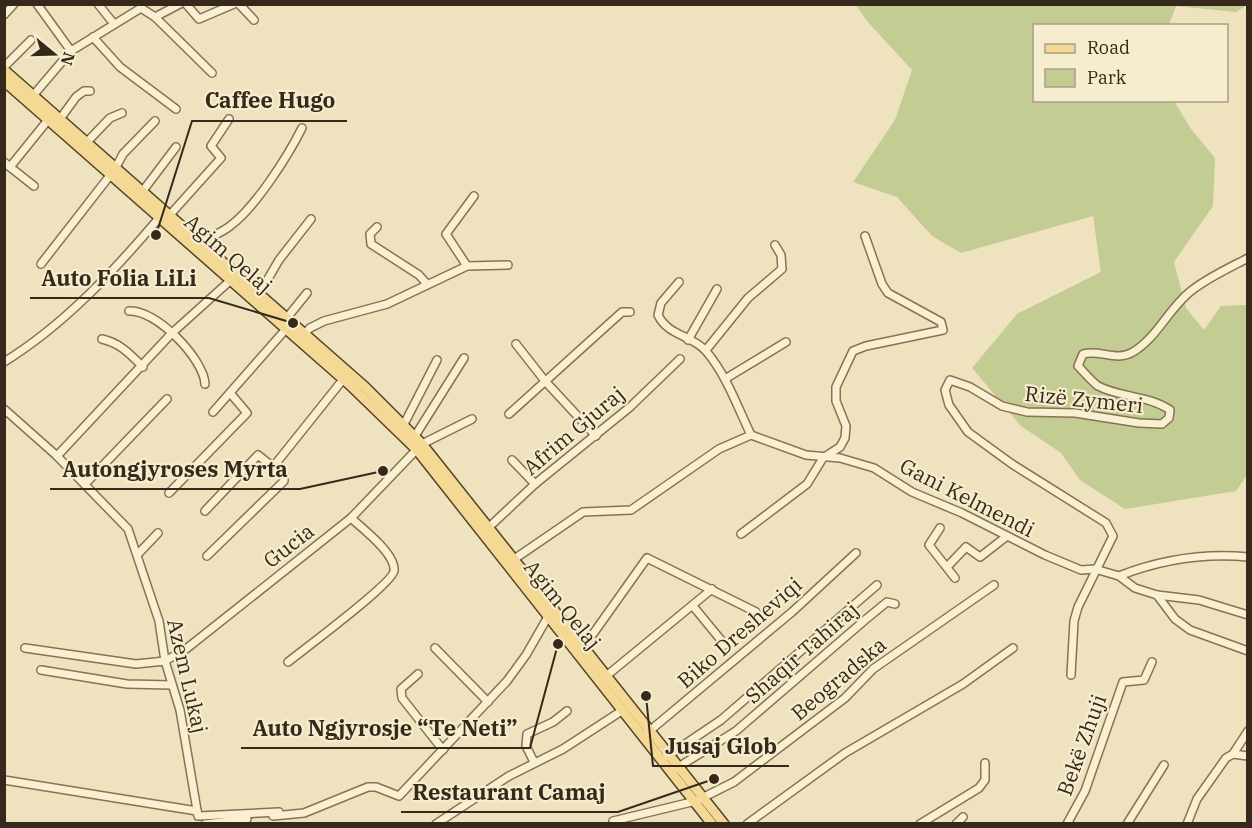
<svg xmlns="http://www.w3.org/2000/svg" width="1252" height="828" font-family="'IBM Plex Serif',serif">
  <style>
    .green { fill: #c3cc92 }
    .lines { fill: none; stroke-linecap: round; stroke-linejoin: round }
    .minor-casing { stroke: #877256; stroke-width: 10 }
    .major-casing { stroke: #54402b; stroke-width: 12 }
    .minor { stroke: #f9efd1; stroke-width: 7 }
    .major { stroke: #f4d994; stroke-width: 9 }
    .labels { text-anchor: middle; stroke-width: 4.5; stroke-linejoin: round; paint-order: stroke }
    .street-label { font-size: 21px; fill: #36291b; stroke: #f6ecce }
    .leader { fill: none; stroke: #36291b; stroke-width: 2 }
    .callout-dot { fill: #36291b; stroke: #f6ecce; stroke-width: 2 }
    .callout-label { font-size: 22px; text-anchor: middle; font-weight: bold; fill: #36291b; stroke: #f6ecce; stroke-width: 4.5; stroke-linejoin: round; paint-order: stroke }
  </style>
  <rect width="100%" height="100%" fill="#efe2be"/>
  <polygon class="green" points="856,5 1247,5 1236,12 1176,6 1169,25 1034,26 1034,100 1174,101 1191,129 1215,158 1213,206 1174,262 1186,308 1204,330 1221,306 1247,305 1247,475 1236,491 1125,509 1080,480 1061,453 1021,426 972,368 1017,314 1101,272 1093,216 961,253 932,236 897,197 853,182 895,120 912,70 866,20"/>
  <g class="lines">
    <g class="minor-casing">
      <g id="minor">
        <polyline points="37,4 71,51"/>
        <polyline points="98,4 114,24"/>
        <polyline points="186,4 199,19 234,4"/>
        <polyline points="239,4 254,20"/>
        <polyline points="4,15 14,4"/>
        <polyline points="155,17 180,4"/>
        <polyline points="93,37 120,67 176,109"/>
        <polyline points="4,67 31,40"/>
        <polyline points="31,98 71,51 141,8 155,17 212,73"/>
        <polyline points="60,119 76,97 84,91 90,91"/>
        <polyline points="87,142 110,118 122,113"/>
        <polyline points="4,162 10,167 48,120"/>
        <polyline points="10,167 34,186"/>
        <polyline points="142,192 176,147"/>
        <polyline points="168,217 221,158 211,146 229,119"/>
        <polyline points="377,227 370,234 371,244 419,275 427,284"/>
        <path d="M198,245c10,-8 22,-11 32,-19 25,-18 58,-70 72,-98"/>
        <polyline points="41,264 115,169 123,154 155,121"/>
        <polyline points="467,266 446,234 474,196"/>
        <path d="M679,282l-18,21 -3,12c10,21 34,20 48,36 21,25 31,55 45,84"/>
        <polyline points="258,296 279,260 311,219"/>
        <path d="M129,311c27,-2 75,48 76,73"/>
        <polyline points="286,319 307,293"/>
        <polyline points="302,336 310,328 324,321 387,304 467,266 508,265"/>
        <path d="M102,339c18,4 28,15 41,28"/>
        <polyline points="688,340 717,289"/>
        <polyline points="516,344 545,381 596,436"/>
        <polyline points="706,350 748,298 782,269 781,255 775,245"/>
        <path d="M4,362c60,-37 110,-91 155,-144"/>
        <polyline points="725,379 786,342"/>
        <polyline points="4,409 57,456 128,529 159,621 165,661 180,710 198,816 279,812"/>
        <polyline points="213,412 286,329"/>
        <polyline points="509,414 622,312 630,312"/>
        <polyline points="401,430 437,360"/>
        <polyline points="415,436 464,358"/>
        <polyline points="57,456 172,333 232,279"/>
        <polyline points="512,460 535,484"/>
        <polyline points="85,484 167,399"/>
        <polyline points="169,493 247,413 231,394"/>
        <polyline points="205,511 258,455 273,467"/>
        <polyline points="940,528 929,545 955,578"/>
        <polyline points="486,530 535,484 630,407 680,359"/>
        <polyline points="741,534 807,484 823,458 840,447 845,438 846,426 836,401 836,387 853,351 866,346 943,330 941,322 888,293 882,284 865,236"/>
        <polyline points="138,554 158,533"/>
        <polyline points="207,556 284,481 284,475 273,467 345,377"/>
        <polyline points="510,562 583,512 631,510 719,449 751,435 806,455 840,458 874,468 912,492 962,513 1045,555 1081,570 1095,569 1119,576 1135,588 1157,595 1175,619 1190,630 1248,651"/>
        <polyline points="947,567 966,547 980,557 1007,536"/>
        <path d="M1119,576c41,-16 85,-23 129,-19"/>
        <polyline points="1157,595 1199,600 1248,615"/>
        <polyline points="693,606 725,645"/>
        <polyline points="25,648 136,664 165,661 186,649 351,518 422,444 472,419"/>
        <polyline points="435,648 488,702"/>
        <polyline points="583,648 647,558 756,612"/>
        <path d="M288,662c15,-12 104,-78 106,-91 2,-17 -31,-42 -43,-53"/>
        <polyline points="41,670 127,684 172,685"/>
        <polyline points="418,674 401,689 402,698 443,750"/>
        <path d="M1071,675l3,-54 4,-14 35,-71 -7,-13 -94,-59 -44,-32 -19,-27 -4,-15 5,-10 20,7 32,19 25,6 48,1 64,10 23,1 7,-6 1,-8c-22,-15 -49,-12 -72,-24 -7,-5 -14,-14 -20,-20l5,-12c17,-5 33,8 50,-2 24,-14 36,-44 58,-61 16,-13 38,-23 57,-33"/>
        <polyline points="605,677 712,589"/>
        <polyline points="647,733 792,612 856,553"/>
        <polyline points="1233,754 1248,731"/>
        <polyline points="666,757 721,720 877,585"/>
        <polyline points="534,762 526,746 527,734 553,722 567,711"/>
        <polyline points="672,771 736,731 865,620 887,602 895,604"/>
        <polyline points="4,780 197,811"/>
        <polyline points="273,816 304,813 368,787 376,787 399,796 507,681 526,655 549,615"/>
        <polyline points="613,821 696,801 734,782 845,698 873,669 994,585"/>
        <polyline points="205,824 247,819"/>
        <polyline points="436,824 509,776 563,749 623,710"/>
        <polyline points="747,824 845,753 963,684 1013,648"/>
        <polyline points="920,824 979,788 985,780 985,763"/>
        <polyline points="956,824 963,817"/>
        <polyline points="1067,824 1085,791 1123,682 1144,680 1152,662"/>
        <polyline points="1127,824 1164,765"/>
        <polyline points="1187,824 1197,799 1226,758 1233,754 1248,756"/>
      </g>
    </g>
    <g class="major-casing">
      <g id="major">
        <polyline points="4,70 365,387 422,444 724,824"/>
        <polyline points="4,81 350,385 417,450 712,824"/>
      </g>
    </g>
    <use href="#minor" class="minor"/>
    <use href="#major" class="major"/>
  </g>
  <g class="labels">
    <g class="street-label">
      <text transform="translate(228 254) rotate(41)" y="7">Agim Qelaj</text>
      <text transform="translate(1084 400) rotate(6)" y="7">Rizë Zymeri</text>
      <text transform="translate(574 431) rotate(-40)" y="7">Afrim Gjuraj</text>
      <text transform="translate(967 498) rotate(27)" y="7">Gani Kelmendi</text>
      <text transform="translate(289 546) rotate(-38)" y="7">Gucia</text>
      <text transform="translate(562 605) rotate(51)" y="7">Agim Qelaj</text>
      <text transform="translate(740 633) rotate(-41)" y="7">Biko Dresheviqi</text>
      <text transform="translate(802 653) rotate(-41)" y="7">Shaqir Tahiraj</text>
      <text transform="translate(187 676) rotate(77)" y="7">Azem Lukaj</text>
      <text transform="translate(839 679) rotate(-40)" y="7">Beogradska</text>
      <text transform="translate(1082 745) rotate(-70)" y="7">Bekë Zhuji</text>
    </g>
  </g>
  <path class="leader" d="M156 235L192 121H347M293 323L209 298H30M383 471L300 489H50M558 644L530 748H241M646 696L653 766H789M714 779L618 812H401"/>
  <g class="callout-dot">
    <circle cx="156" cy="235" r="6"/>
    <circle cx="293" cy="323" r="6"/>
    <circle cx="383" cy="471" r="6"/>
    <circle cx="558" cy="644" r="6"/>
    <circle cx="646" cy="696" r="6"/>
    <circle cx="714" cy="779" r="6"/>
  </g>
  <g class="callout-label">
    <text x="270" y="108">Caffee Hugo</text>
    <text x="119" y="286">Auto Folia LiLi</text>
    <text x="175" y="477">Autongjyroses Myrta</text>
    <text x="385" y="736">Auto Ngjyrosje “Te Neti”</text>
    <text x="721" y="754">Jusaj Glob</text>
    <text x="509" y="800">Restaurant Camaj</text>
  </g>
  <rect width="1252" height="828" fill="none" stroke="#36291b" stroke-width="12"/>
  <rect x="1033" y="24" width="195" height="78" fill="#f6ecce" stroke="#a99e86" stroke-width="1.5"/>
  <rect x="1045" y="44" width="30" height="9" fill="#f4d994" stroke="#a99e86" stroke-width="1.5"/>
  <text x="1087" y="54" font-size="18" fill="#36291b">Road</text>
  <rect x="1045" y="69" width="30" height="18" fill="#c3cc92" stroke="#a99e86" stroke-width="1.5"/>
  <text x="1087" y="84" font-size="18" fill="#36291b">Park</text>
  <g transform="translate(54 54) rotate(109)" stroke="#f6ecce" stroke-width="4.5" paint-order="stroke">
  <path d="M0-4.5L10 22L0 15L-10 22Z" fill="#36291b"/>
  <text y="-9" font-size="16" font-weight="bold" text-anchor="middle" fill="#36291b">N</text>
  </g>
</svg>
